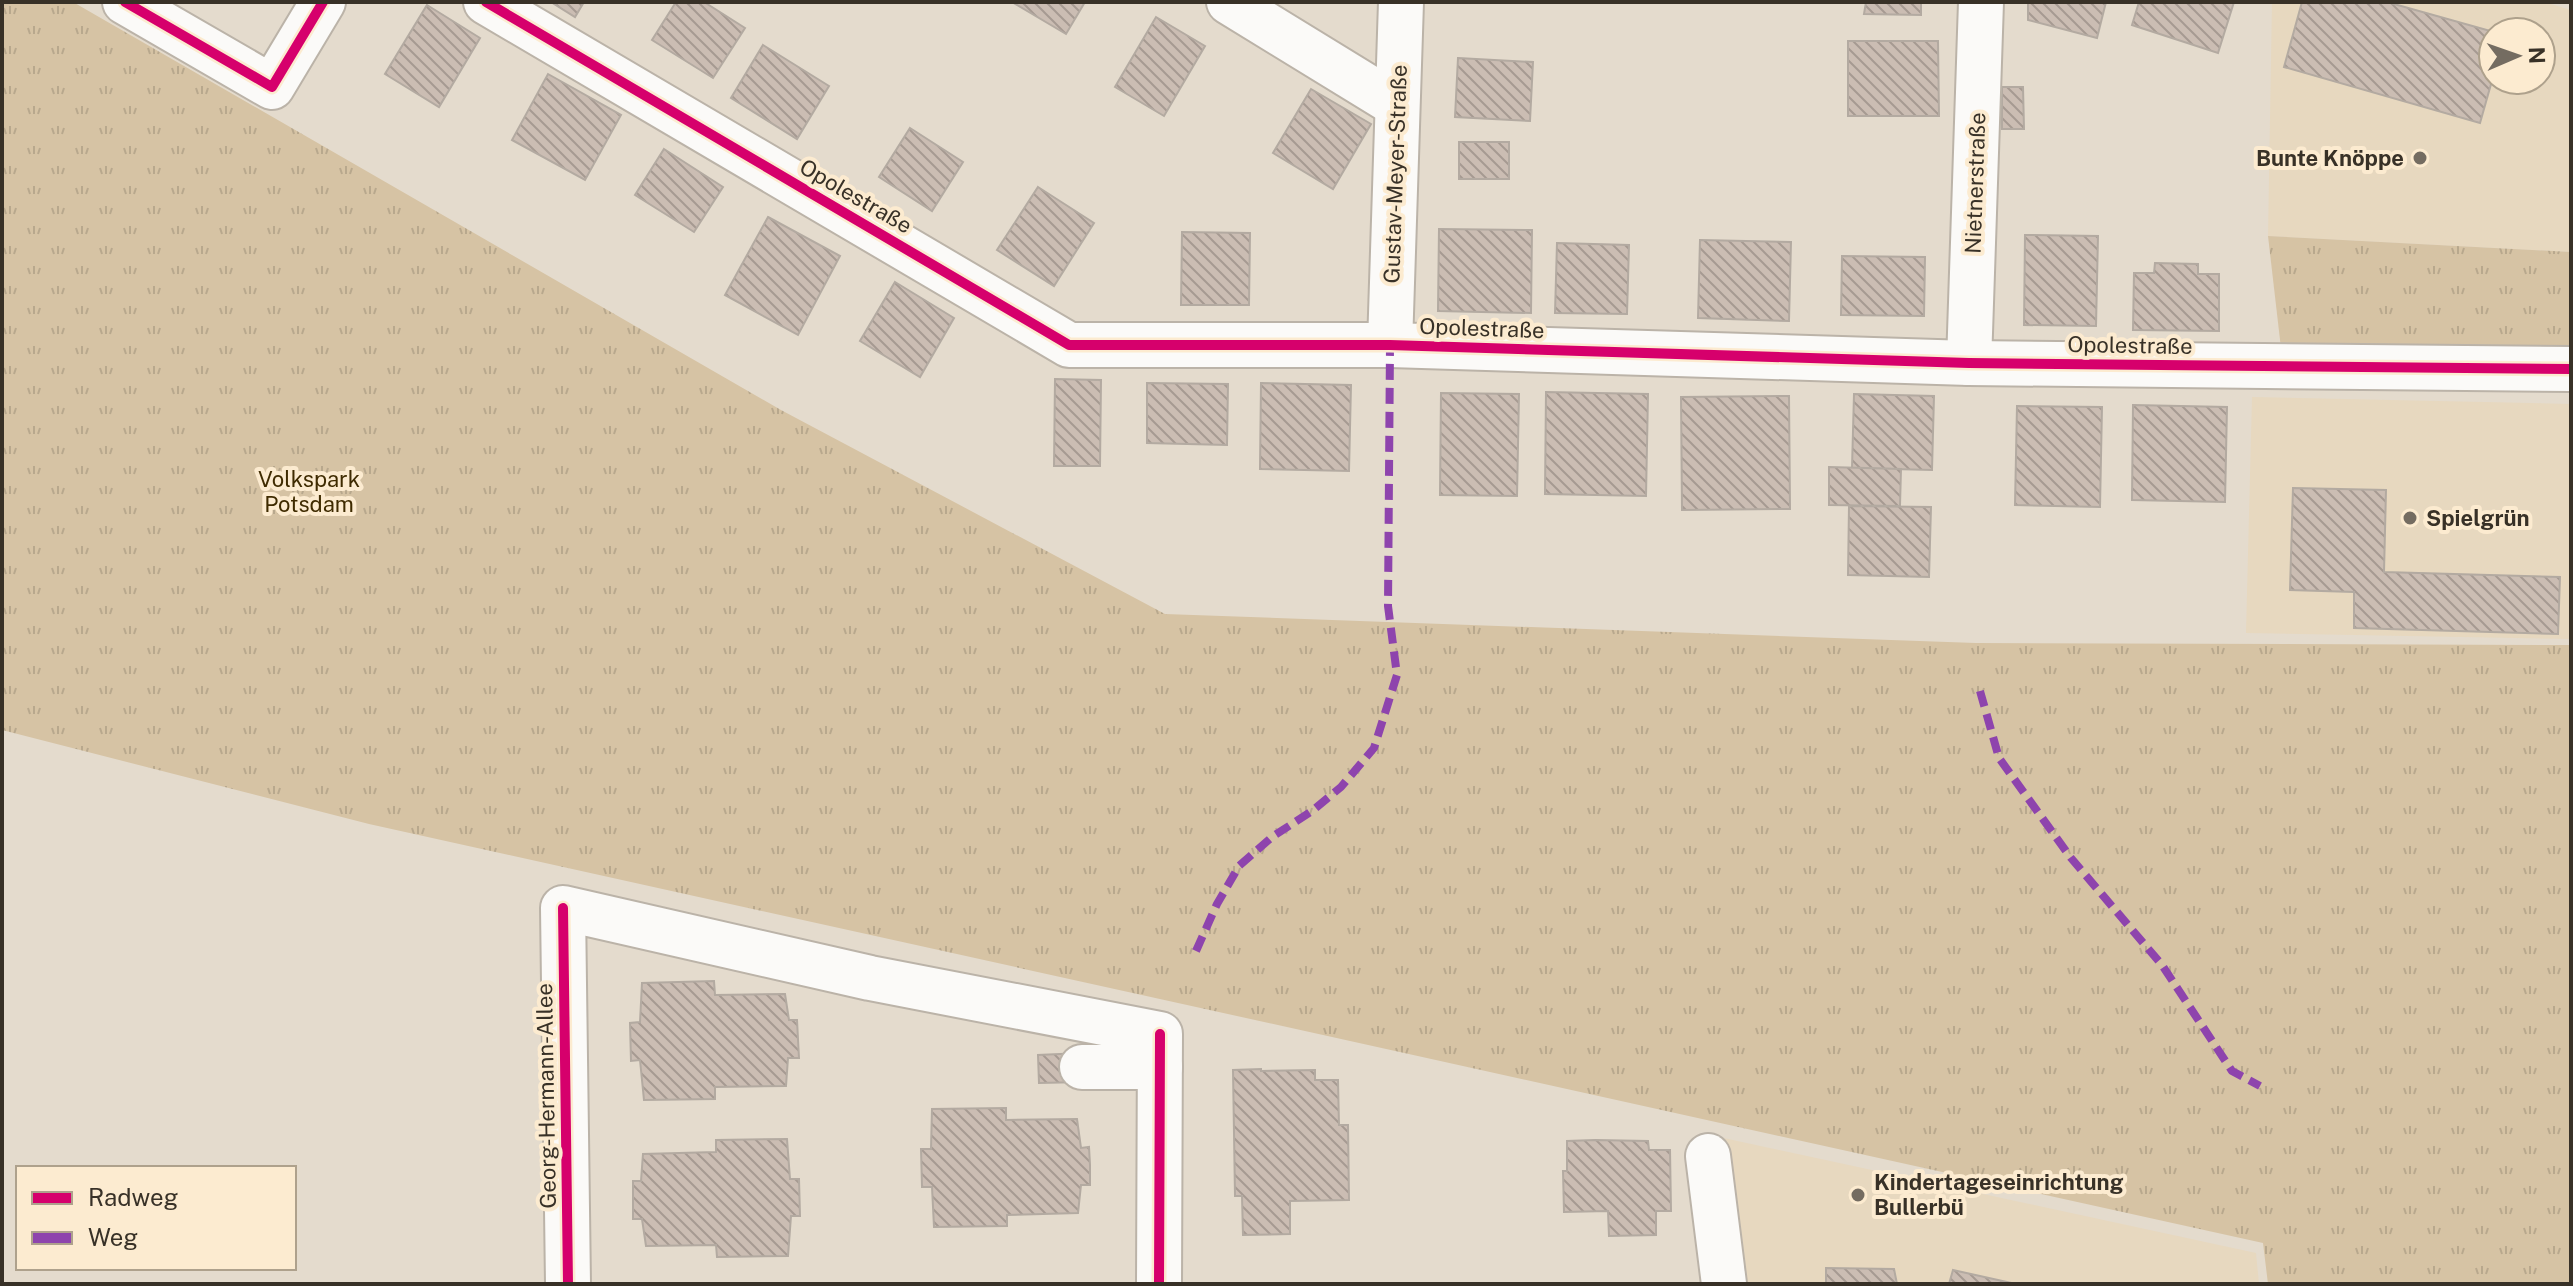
<svg xmlns="http://www.w3.org/2000/svg" width="2573" height="1286" font-family="'Public Sans',sans-serif">
  <style>
    .built { fill: #e7d8bf; fill-rule: evenodd }
    .grass { fill: url(#grass-tufts) }
    .building { fill: url(#building-back-hatch); stroke: #b3aaa1; stroke-width: 2 }
    .lines { fill: none; stroke-linecap: round; stroke-linejoin: round }
    .minor-casing { stroke: #bbb3a8; stroke-width: 48 }
    .minor { stroke: #fbfaf8; stroke-width: 44 }
    .quiet { stroke: #8e44ad; stroke-width: 8; stroke-dasharray: 16 8; stroke-linecap: butt }
    .cycleway-casing { stroke: #fcebd0; stroke-width: 15 }
    .cycleway { stroke: #d6006c; stroke-width: 10 }
    .poi-dot { fill: #746c61; stroke: #fcebd0; stroke-width: 3 }
    .labels { text-anchor: middle; stroke-width: 8; stroke-linejoin: round; paint-order: stroke }
    .poi-label { font-size: 22px; font-weight: bold; fill: #383127; stroke: #fcebd0; text-anchor: start }
    .street-label { font-size: 22px; fill: #383127; stroke: #fcebd0 }
    .park-label { font-size: 22px; fill: #3f2b01; stroke: #fcebd0 }
  </style>
  <defs>
    <pattern id="grass-tufts" width="24" height="20" patternUnits="userSpaceOnUse" patternTransform="scale(2)"><rect width="24" height="20" fill="#d6c3a4"/><path d="M3 7l-1-3M5 7V3M7 7l1-3M15 17l-1-3M17 17v-4M19 17l1-3" fill="none" stroke="#b8a88d"/></pattern>
    <pattern id="building-back-hatch" width="6" height="6" patternUnits="userSpaceOnUse" patternTransform="scale(2)"><rect width="6" height="6" fill="#cbbdb3"/><path d="M-1 5l2 2M0 0l6 6M5-1l2 2" fill="none" stroke="#a69a92"/></pattern>
  </defs>
  <rect width="100%" height="100%" fill="#e4dbcd"/>
  <g class="built">
    <path d="M2272,2h272l27,8v242l-303,-16zM2493,32h48v48h-48z"/>
    <polygon points="2252,397 2571,404 2571,639 2246,633"/>
    <polygon points="1719,1137 2256,1253 2259,1284 1740,1284"/>
  </g>
  <g class="grass">
    <polygon points="2,2 73,2 781,410 1165,614 1976,643 2571,645 2571,1284 2268,1284 2263,1243 369,824 2,730"/>
    <polygon points="2268,236 2571,252 2571,360 2282,357"/>
  </g>
  <g class="building">
    <polygon points="551,2 584,2 575,17"/>
    <polygon points="676,2 704,2 745,28 713,78 652,40"/>
    <polygon points="1012,2 1085,2 1066,34"/>
    <polygon points="1866,2 1921,2 1921,15 1864,14"/>
    <polygon points="2028,2 2106,2 2097,38 2028,20"/>
    <polygon points="2139,2 2234,2 2218,53 2132,25"/>
    <polygon points="2302,2 2387,2 2494,32 2493,77 2480,123 2284,67"/>
    <polygon points="427,5 480,38 439,107 385,74"/>
    <polygon points="1156,17 1205,46 1164,116 1115,87"/>
    <polygon points="1848,41 1938,41 1939,116 1848,116"/>
    <polygon points="763,45 829,86 797,139 731,98"/>
    <polygon points="1458,58 1533,62 1530,121 1455,117"/>
    <polygon points="548,74 621,115 585,180 512,140"/>
    <polygon points="2002,87 2023,87 2024,129 2002,129"/>
    <polygon points="1311,89 1371,124 1333,189 1273,153"/>
    <polygon points="910,128 963,162 932,211 879,177"/>
    <rect x="1459" y="142" width="50" height="37"/>
    <polygon points="664,149 723,187 694,232 635,195"/>
    <polygon points="1038,187 1094,223 1054,286 997,250"/>
    <polygon points="768,217 840,256 798,335 725,295"/>
    <polygon points="1439,229 1532,230 1531,313 1438,311"/>
    <polygon points="1182,232 1250,233 1249,305 1181,305"/>
    <polygon points="2025,235 2098,236 2096,326 2024,325"/>
    <polygon points="1700,240 1791,242 1789,321 1698,318"/>
    <polygon points="1557,243 1629,245 1627,314 1555,313"/>
    <polygon points="1842,256 1925,257 1924,316 1841,315"/>
    <polygon points="2155,263 2198,264 2198,274 2219,274 2219,331 2133,330 2134,273 2154,273"/>
    <polygon points="895,282 954,318 920,377 860,341"/>
    <polygon points="1055,379 1101,380 1100,466 1054,466"/>
    <polygon points="1147,383 1228,384 1227,445 1147,443"/>
    <polygon points="1261,383 1351,385 1349,471 1260,469"/>
    <polygon points="1546,392 1648,394 1646,496 1545,494"/>
    <polygon points="1441,393 1519,394 1517,496 1440,495"/>
    <polygon points="1854,394 1934,396 1932,470 1852,468"/>
    <polygon points="1789,396 1790,509 1682,510 1681,397"/>
    <polygon points="2133,405 2227,407 2225,502 2132,500"/>
    <polygon points="2017,406 2102,407 2100,507 2015,505"/>
    <polygon points="1829,467 1901,469 1900,506 1829,505"/>
    <polygon points="2293,488 2386,490 2384,572 2560,577 2558,634 2354,628 2354,592 2290,590"/>
    <polygon points="1849,506 1931,507 1929,577 1848,575"/>
    <polygon points="714,981 715,995 785,994 789,1020 797,1020 799,1058 788,1058 786,1086 715,1087 715,1099 644,1100 640,1060 631,1061 630,1023 640,1022 642,983"/>
    <polygon points="1082,1053 1083,1082 1039,1083 1038,1055"/>
    <polygon points="1261,1069 1261,1071 1315,1070 1315,1080 1338,1080 1339,1125 1348,1125 1349,1200 1290,1201 1290,1234 1243,1235 1242,1196 1235,1196 1233,1070"/>
    <polygon points="1006,1108 1006,1120 1077,1119 1081,1148 1089,1147 1090,1165 1090,1185 1081,1185 1078,1213 1007,1215 1007,1226 934,1227 932,1187 922,1187 921,1149 931,1149 932,1109"/>
    <polygon points="787,1139 790,1179 799,1179 800,1216 791,1216 788,1256 717,1257 716,1245 646,1246 642,1219 633,1219 633,1181 641,1181 643,1154 716,1152 716,1140"/>
    <polygon points="1595,1140 1648,1141 1649,1150 1670,1150 1671,1211 1656,1211 1656,1235 1609,1236 1608,1211 1564,1212 1563,1171 1567,1171 1567,1141"/>
    <polygon points="1826,1268 1894,1269 1897,1284 1826,1284"/>
    <polygon points="1953,1270 2016,1284 1949,1284"/>
  </g>
  <g class="lines">
    <g class="minor-casing">
      <g id="minor">
        <polyline points="125,2 272,87 323,2"/>
        <polyline points="486,2 1069,345 1390,345 1969,363 2571,369"/>
        <polyline points="1229,2 1397,105"/>
        <polyline points="1390,345 1401,2"/>
        <polyline points="1969,363 1981,2"/>
        <polyline points="1082,1067 1160,1067"/>
        <polyline points="1708,1156 1724,1284"/>
        <polyline points="568,1284 563,908 870,978 1160,1034 1159,1284"/>
      </g>
    </g>
    <use href="#minor" class="minor"/>
    <g class="quiet">
      <polyline points="1980,691 1999,758 2071,858 2162,965 2232,1071 2260,1086"/>
      <polyline points="1196,951 1217,904 1239,866 1272,837 1312,811 1341,787 1374,748 1397,675 1388,606 1390,345"/>
    </g>
    <g class="cycleway-casing">
      <g id="cycleway">
        <polyline points="125,2 272,87 323,2"/>
        <polyline points="486,2 1069,345 1390,345 1969,363 2571,369"/>
        <polyline points="563,908 568,1284"/>
        <polyline points="1159,1284 1160,1034"/>
      </g>
    </g>
    <use href="#cycleway" class="cycleway"/>
  </g>
  <g class="poi-dot">
    <circle cx="2420" cy="158" r="8"/>
    <circle cx="2410" cy="518" r="8"/>
    <circle cx="1858" cy="1195" r="8"/>
  </g>
  <g class="labels">
    <g class="poi-label">
      <text x="2404" y="166" text-anchor="end">Bunte Knöppe</text>
      <text x="2426" y="526">Spielgrün</text>
      <text x="1874" y="1190">Kindertageseinrichtung<tspan x="1874" dy="25">Bullerbü</tspan></text>
    </g>
    <g class="street-label">
      <text transform="translate(1395 174) rotate(-88)" y="8">Gustav-Meyer-Straße</text>
      <text transform="translate(1975 183) rotate(-88)" y="8">Nietnerstraße</text>
      <text transform="translate(856 196) rotate(30)" y="8">Opolestraße</text>
      <text transform="translate(1482 328) rotate(2)" y="8">Opolestraße</text>
      <text transform="translate(2130 345) rotate(1)" y="8">Opolestraße</text>
      <text transform="translate(546 1096) rotate(-91)" y="8">Georg-Hermann-Allee</text>
    </g>
    <g class="park-label">
      <text x="309" y="487">Volkspark<tspan x="309" dy="25">Potsdam</tspan></text>
    </g>
  </g>
  <rect width="2573" height="1286" fill="none" stroke="#383127" stroke-width="8"/>
  <rect x="16" y="1166" width="280" height="104" fill="#fcebd0" stroke="#aea18c" stroke-width="2"/>
  <rect x="32" y="1192" width="40" height="12" fill="#d6006c" stroke="#aea18c" stroke-width="2"/>
  <text x="88" y="1206" font-size="24" fill="#383127">Radweg</text>
  <rect x="32" y="1232" width="40" height="12" fill="#8e44ad" stroke="#aea18c" stroke-width="2"/>
  <text x="88" y="1246" font-size="24" fill="#383127">Weg</text>
  <g transform="translate(2517 56) rotate(88)"><circle r="38" fill="#fcebd0" stroke="#aea18c" stroke-width="2"/>
  <path d="M0-6L14 30L0 20L-14 30Z" fill="#746c61"/>
  <text y="-12" font-size="22" font-weight="bold" text-anchor="middle" fill="#383127">N</text>
  </g>
</svg>
